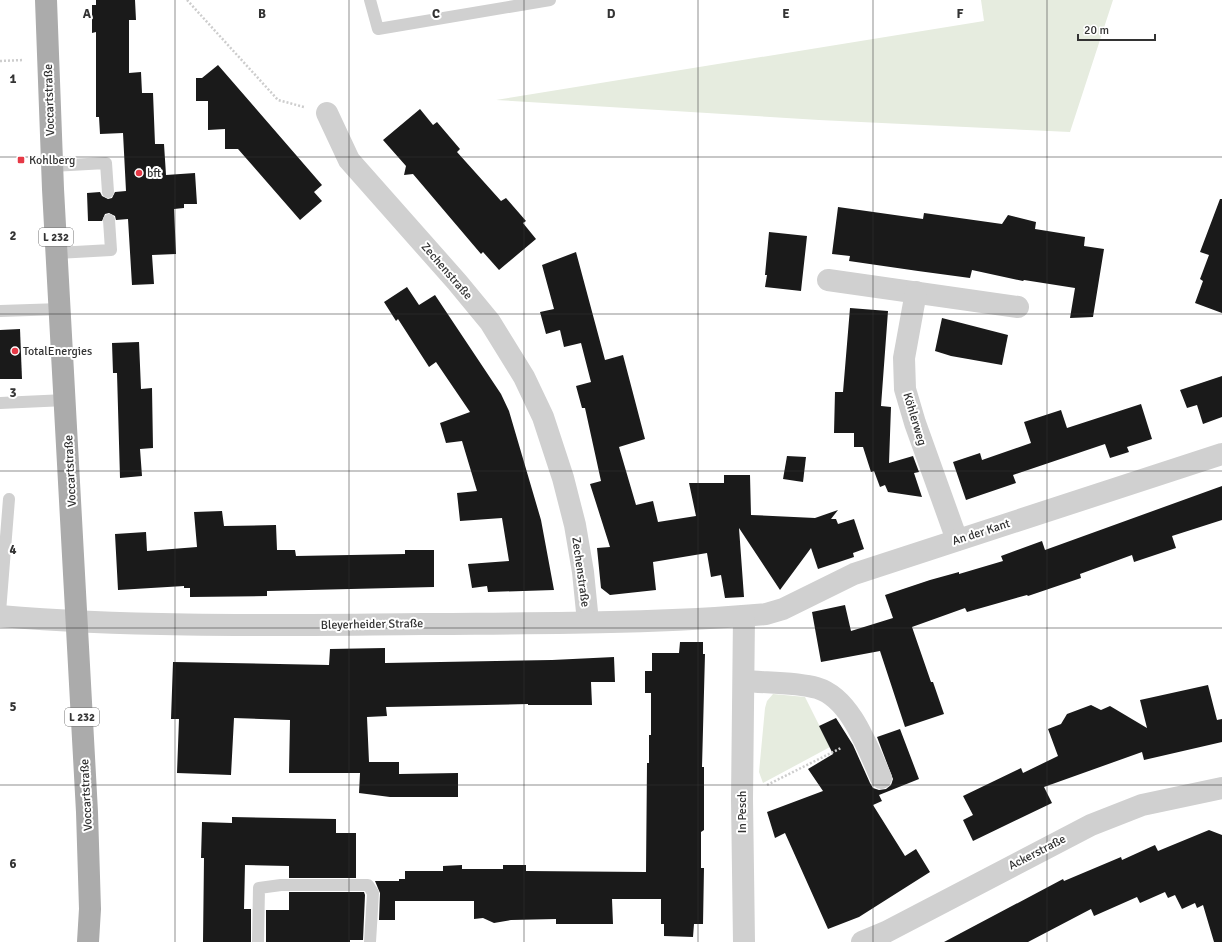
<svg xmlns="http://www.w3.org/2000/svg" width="1222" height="942" font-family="Signika,sans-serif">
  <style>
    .green { fill: #e6ecdf }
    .building { fill: #1a1a1a }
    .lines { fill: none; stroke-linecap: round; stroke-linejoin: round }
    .path { stroke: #cdcdcd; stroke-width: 2.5; stroke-dasharray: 2 2; stroke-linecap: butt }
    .service { stroke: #d0d0d0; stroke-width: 12 }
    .minor { stroke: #d0d0d0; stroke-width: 22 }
    .primary { stroke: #ababab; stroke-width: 22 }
    .grid { fill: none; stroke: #333; stroke-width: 1; stroke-opacity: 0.55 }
    .poi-dot { fill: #e63946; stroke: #fff; stroke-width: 1.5 }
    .labels { text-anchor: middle; stroke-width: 4; stroke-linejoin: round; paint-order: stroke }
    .shield { fill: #fff; stroke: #707070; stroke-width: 1 }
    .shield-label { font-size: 11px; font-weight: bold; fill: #333 }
    .street-label { font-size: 12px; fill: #333; stroke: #fff }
    .poi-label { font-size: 12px; fill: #333; stroke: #fff; text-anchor: start }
    .grid-label { font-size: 13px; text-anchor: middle; font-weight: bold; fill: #333; stroke: #fff; stroke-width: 4; stroke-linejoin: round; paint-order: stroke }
  </style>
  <rect width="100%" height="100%" fill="#fff"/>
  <g class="green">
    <polygon points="981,0 1113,0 1070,132 819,120 496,100 984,21"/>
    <polygon points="773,694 805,697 830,747 763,783 759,772 765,708 767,701"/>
  </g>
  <g class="building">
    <polygon points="96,0 135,0 136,20 129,20 129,73 141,72 142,93 153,93 155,144 164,144 166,175 195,173 197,204 184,204 184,208 174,209 176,254 152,255 154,284 132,285 128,219 116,220 115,216 109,213 105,214 102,221 88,221 87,193 100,192 102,196 108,199 112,198 115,192 126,191 123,133 100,134 99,117 96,117 96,32 92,33 92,5 96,5"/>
    <polygon points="218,65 322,185 314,192 322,201 300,220 238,149 225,149 225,129 208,130 208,101 196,101 196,78 202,78"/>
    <polygon points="420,109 433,125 437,122 460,149 457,152 501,201 506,198 526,221 523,223 536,239 499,270 483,252 481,254 413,174 404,175 406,166 383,140"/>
    <polygon points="1220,199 1222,199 1222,313 1195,303 1203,281 1200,279 1209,255 1200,252"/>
    <polygon points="838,207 923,219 924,213 1002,224 1008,215 1036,222 1035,229 1085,237 1084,246 1104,249 1093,317 1070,318 1075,288 1024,280 1023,281 972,270 970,278 918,271 849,261 850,256 832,254"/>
    <polygon points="769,232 807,236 801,291 765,287 767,275 765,275"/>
    <polygon points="576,252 605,360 623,355 645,439 619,447 636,505 653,501 658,522 696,516 689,483 724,483 724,475 750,475 751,515 815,518 838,510 831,519 836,519 838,524 854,519 864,549 853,553 854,557 818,569 811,548 780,590 739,528 744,597 725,598 721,575 711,577 707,553 653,562 656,590 610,595 601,588 597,548 610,547 590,484 601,481 585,408 582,408 576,386 591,382 581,343 564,347 560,330 546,334 540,312 554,309 542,265"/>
    <polygon points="407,287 419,305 435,295 501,394 509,411 541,520 554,590 488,592 487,586 472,588 468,564 509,561 502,518 460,521 457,493 477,491 462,441 446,443 440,423 470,412 436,362 429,367 398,319 396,321 384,302"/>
    <polygon points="850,308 888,311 881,406 891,407 889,463 913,456 919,472 914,473 922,497 888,492 885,485 880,487 874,471 871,472 863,447 854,447 854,433 834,433 835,392 843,392"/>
    <polygon points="942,318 1008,335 1002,365 951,356 935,351"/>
    <polygon points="20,329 22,379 0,379 0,330"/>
    <polygon points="139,342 141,389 152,388 153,448 140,449 142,476 120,478 117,373 113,373 112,343"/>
    <polygon points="1222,376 1222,417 1203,424 1197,405 1187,408 1180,390"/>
    <polygon points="1141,404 1152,439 1127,447 1129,452 1110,458 1105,444 1013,475 1016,483 966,500 953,462 980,453 982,460 1031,443 1024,422 1061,410 1067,428"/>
    <polygon points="787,456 806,457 803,482 783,479"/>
    <polygon points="1222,486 1222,520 1172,536 1176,548 1134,562 1132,555 1080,574 1081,578 1028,596 1027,595 967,612 965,608 912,627 931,682 933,682 944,714 905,727 880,651 821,662 812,612 845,605 851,631 893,618 885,595 930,580 959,572 959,574 1003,561 1001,556 1042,541 1045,550"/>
    <polygon points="222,511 224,526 276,525 277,550 295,550 296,556 405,554 405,550 434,550 434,587 267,591 267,596 190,597 190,588 184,588 184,586 118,590 115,534 146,532 147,551 197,547 194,512"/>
    <polygon points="680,642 703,642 703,654 705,654 702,767 704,767 704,830 701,832 701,868 704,868 703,924 694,924 693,937 664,936 664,924 661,924 661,899 612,899 613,924 556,924 556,919 511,920 494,923 483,918 474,919 474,901 395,901 395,920 379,920 380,893 375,881 399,881 399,879 405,879 405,871 443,871 443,866 462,865 462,869 503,869 503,865 526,865 526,871 646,872 647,763 649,763 649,735 651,735 651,693 645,693 645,671 652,671 652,653 679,653"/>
    <polygon points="385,648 385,663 552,660 614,657 615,682 591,682 592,705 528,705 528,704 386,707 387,716 367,717 369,762 399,762 399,774 458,773 458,797 390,797 359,793 360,773 289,773 290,720 234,718 231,775 177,773 179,719 171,719 173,662 329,665 330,649"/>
    <polygon points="1208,685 1217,720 1222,719 1222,742 1144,760 1142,752 1044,787 1052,803 973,841 963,820 973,815 963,796 1021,768 1023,773 1058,756 1048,729 1061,724 1067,714 1091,705 1101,710 1110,706 1147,728 1140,700"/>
    <polygon points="836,718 853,745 870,783 873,788 879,790 886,789 891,785 893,779 877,737 900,729 919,779 879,795 882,801 873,805 905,856 916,849 930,872 859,917 828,929 785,833 775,838 767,812 823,791 808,769 833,754 819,726"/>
    <polygon points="232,817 336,819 336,833 356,833 356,878 289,878 289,866 245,865 244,909 251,909 251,942 203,942 204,858 201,858 202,822 232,823"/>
    <polygon points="1209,830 1222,835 1222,942 1214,942 1203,905 1197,908 1195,903 1182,909 1175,895 1168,898 1165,892 1140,903 1137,897 1094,916 1091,909 1028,942 944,942 1063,879 1064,881 1121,857 1122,860 1155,845 1158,851"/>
    <polygon points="289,892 364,892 365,895 363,940 350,940 350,942 266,942 266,910 289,910"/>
  </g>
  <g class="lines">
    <g class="path">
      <polyline points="187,0 278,100 304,107"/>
      <polyline points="0,61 23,60"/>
      <polyline points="767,785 841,748"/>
    </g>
    <g class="service">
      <polyline points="370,0 378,29 550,0"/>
      <polyline points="52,166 106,163 108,192"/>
      <polyline points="57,253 111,250 109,220"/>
      <polyline points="0,311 61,309"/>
      <polyline points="0,403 66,400"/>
      <polyline points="0,612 9,499"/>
      <polyline points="258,942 259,888 281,885 368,885 373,893 370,942"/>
    </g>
    <g class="minor">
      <polyline points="327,113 349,160 457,282 490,322 524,377 543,417 563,478 575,525 583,572 588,622"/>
      <polyline points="828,280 1018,307"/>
      <polyline points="916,292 904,358 905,389 915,423 957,540"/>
      <path d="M0,616c141,12 282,9 423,8 113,-1 230,0 343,-10l17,-5 71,-35 368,-120"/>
      <polyline points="744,616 742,799 744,942"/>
      <path d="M745,681c23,2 50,1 72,7 34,10 51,61 64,90"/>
      <polyline points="862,942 886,932 1091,825 1142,805 1222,788"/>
    </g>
    <polyline class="primary" points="46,0 53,189 87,812 90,909 88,942"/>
  </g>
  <path class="grid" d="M175,0v942M349,0v942M524,0v942M698,0v942M873,0v942M1047,0v942M0,157h1222M0,314h1222M0,471h1222M0,628h1222M0,785h1222"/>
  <g class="poi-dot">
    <rect x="17" y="156" width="8" height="8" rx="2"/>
    <circle cx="139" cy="173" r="4"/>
    <circle cx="15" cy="351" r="4"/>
  </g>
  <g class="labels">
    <g class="shield">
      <rect x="39" y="228" width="34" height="18" rx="3"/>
      <rect x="65" y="708" width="34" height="18" rx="3"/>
    </g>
    <g class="shield-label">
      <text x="56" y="241">L 232</text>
      <text x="82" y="721">L 232</text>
    </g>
    <g class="street-label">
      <text transform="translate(49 100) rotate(-92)" y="4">Voccartstraße</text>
      <text transform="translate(447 271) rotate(49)" y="4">Zechenstraße</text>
      <text transform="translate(915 419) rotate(73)" y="4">Köhlerweg</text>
      <text transform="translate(70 471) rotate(-93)" y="4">Voccartstraße</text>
      <text transform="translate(981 532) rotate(-18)" y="4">An der Kant</text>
      <text transform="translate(581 572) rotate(82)" y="4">Zechenstraße</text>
      <text transform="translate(372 624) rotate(-1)" y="4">Bleyerheider Straße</text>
      <text transform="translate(86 795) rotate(-93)" y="4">Voccartstraße</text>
      <text transform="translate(742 812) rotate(-90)" y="4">In Pesch</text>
      <text transform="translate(1037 852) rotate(-27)" y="4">Ackerstraße</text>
    </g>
    <g class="poi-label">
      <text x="29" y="164">Kohlberg</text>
      <text x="147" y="177">bft</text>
      <text x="23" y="355">TotalEnergies</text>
    </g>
  </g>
  <g class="grid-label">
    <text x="87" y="18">A</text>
    <text x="262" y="18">B</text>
    <text x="436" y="18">C</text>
    <text x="611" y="18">D</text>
    <text x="786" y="18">E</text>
    <text x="960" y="18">F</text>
    <text x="13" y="83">1</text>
    <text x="13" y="240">2</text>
    <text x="13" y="397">3</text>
    <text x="13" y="554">4</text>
    <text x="13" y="711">5</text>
    <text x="13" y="868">6</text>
  </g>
  <path d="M1078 34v6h77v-6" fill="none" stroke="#333333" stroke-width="2"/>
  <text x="1084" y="34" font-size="12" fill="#333333" stroke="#ffffff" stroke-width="3" paint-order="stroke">20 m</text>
</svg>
